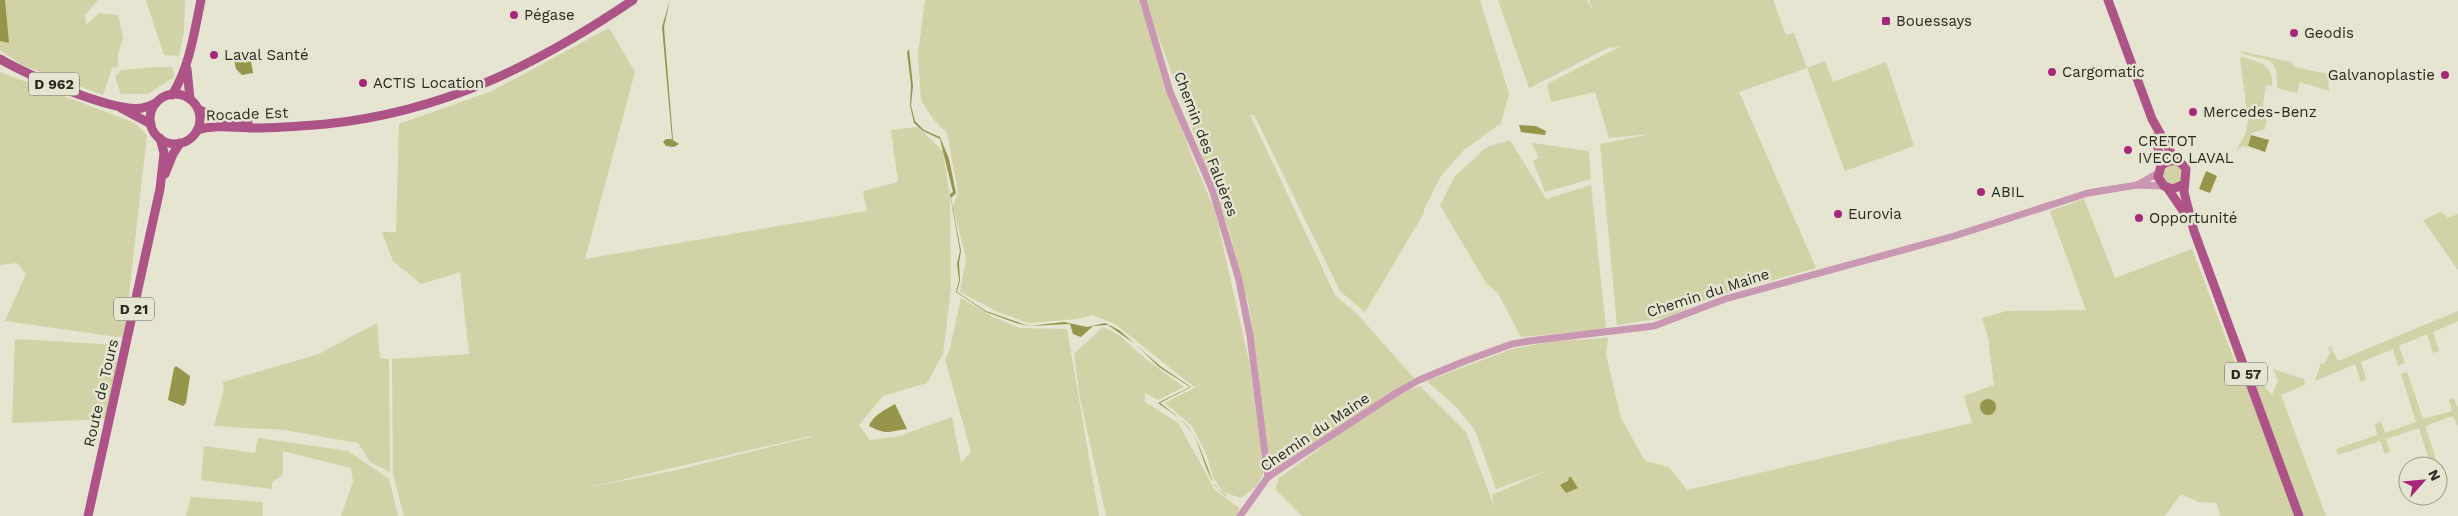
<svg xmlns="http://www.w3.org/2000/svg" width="2458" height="516" font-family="'Work Sans',sans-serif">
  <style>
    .green { fill: #d1d2a5; fill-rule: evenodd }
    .water { fill: #95954b }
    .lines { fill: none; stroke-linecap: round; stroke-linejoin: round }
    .tertiary { stroke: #ca97b2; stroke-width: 7 }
    .primary { stroke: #ae5388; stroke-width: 9 }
    .poi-dot { fill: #a6287a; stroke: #e5e5d1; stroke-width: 2 }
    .labels { text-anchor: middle; stroke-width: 5; stroke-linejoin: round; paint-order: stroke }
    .shield { fill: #e5e5d1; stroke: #626257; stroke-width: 1 }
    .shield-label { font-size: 14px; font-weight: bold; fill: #2a2a23 }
    .poi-label { font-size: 15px; fill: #2a2a23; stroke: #e5e5d1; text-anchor: start }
    .street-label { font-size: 15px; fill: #2a2a23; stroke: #e5e5d1 }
  </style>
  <rect width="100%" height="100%" fill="#e5e5d1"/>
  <g class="green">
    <polygon points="0,0 98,0 85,15 86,25 99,13 118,15 123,38 118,54 118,67 112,68 103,95 22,65 0,50"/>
    <polygon points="146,0 185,0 184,31 179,56 164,55"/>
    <polygon points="925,0 1142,0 1190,152 1215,211 1249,361 1264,471 1257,486 1241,498 1223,492 1213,477 1206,453 1192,426 1165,403 1202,384 1194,387 1115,324 1093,315 1077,319 1028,323 998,312 960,292 966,258 954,211 952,211 958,191 947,133 934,120 921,100 918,54"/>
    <polygon points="1145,0 1480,0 1509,94 1501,123 1464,150 1441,176 1424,209 1424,213 1365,312 1340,291 1254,115 1250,115 1335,295 1358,315 1414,378 1271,472 1249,306 1228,227"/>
    <polygon points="1498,0 1587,0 1594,14 1589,0 1773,0 1786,35 1794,33 1807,68 1825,61 1833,82 1886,62 1914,146 1845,171 1807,68 1739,92 1816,268 1710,298 1669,317 1617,325 1600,144 1652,134 1609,138 1595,92 1551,102 1547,84 1620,47 1608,48 1529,88"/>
    <path d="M609,28l26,44 -50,187 282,-48 -4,-20 35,-9 -7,-52 27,-3 25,24 7,46 1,91 -8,66 -16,29 -44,13 -24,29 11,15 26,-3 56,-20 9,46 10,-11 -26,-93 5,-10 11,-51 32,19 27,11 47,1 32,187h-695l-11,-42 -1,-115 77,-5 -9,-82 -39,12 -28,-23 -11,-29h14l3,-108 93,-33zM811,437l-138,34 -87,17 225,-52z"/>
    <path d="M2239,51l52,11 4,5 33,7 1,17 -29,-9 -3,11 -20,-5c2,-41 -20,-24 -38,-37z"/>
    <path d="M2243,57c17,6 31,7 29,29l-6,-1 -4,27 5,2 -2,15 -14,4 -4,15 -4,-2 -7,5 10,-18 2,-13 -8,-62z"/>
    <polygon points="157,67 172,67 174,77 148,94 121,94 115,77 121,70"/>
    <polygon points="0,72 135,123 147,135 124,338 5,321 26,274 17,263 0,265"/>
    <polygon points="1510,140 1546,199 1591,185 1606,329 1521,337 1498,293 1486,283 1440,205 1455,176 1487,147"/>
    <polygon points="1532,143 1589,151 1591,179 1545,192 1533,161 1539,158"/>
    <circle cx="2172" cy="175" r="10"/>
    <polygon points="2084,199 2115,278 2192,249 2238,370 2247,367 2272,395 2278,381 2273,369 2304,379 2305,385 2281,395 2326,516 2221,516 2216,503 2199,502 2181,494 2165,516 1302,516 1275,489 1279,478 1390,397 1420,386 1466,432 1495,509 1492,495 1549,470 1496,489 1475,430 1456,407 1427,381 1512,349 1557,341 1608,338 1606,355 1621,418 1645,461 1669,467 1687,490 1972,423 1964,396 1994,385 1988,337 1982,318 2007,311 2086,310 2050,211"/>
    <polygon points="2441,212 2448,218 2458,214 2458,270 2423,220"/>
    <polygon points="2458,311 2458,321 2433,332 2439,351 2433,353 2427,334 2399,346 2405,363 2398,366 2393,349 2361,362 2366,379 2361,382 2355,364 2315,381 2321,363 2324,364 2331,352 2328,350 2330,345 2338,361"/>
    <polygon points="377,323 380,358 389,359 390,472 370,462 358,443 284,430 214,426 224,390 223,382 319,354"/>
    <polygon points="1103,327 1119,335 1147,360 1184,387 1158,400 1145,393 1145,402 1178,423 1215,490 1239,508 1237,516 1106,516 1080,398 1074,354"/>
    <polygon points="15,339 119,345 109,419 12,423"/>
    <polygon points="2407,372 2423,419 2452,411 2449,400 2454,398 2458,408 2458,426 2453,416 2425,426 2442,478 2438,480 2438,466 2431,466 2419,428 2386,439 2390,451 2385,454 2380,441 2338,455 2336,449 2377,435 2375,424 2381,422 2385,433 2416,422 2401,374"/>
    <polygon points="258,438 348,451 389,479 398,516 341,516 353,482 351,468 283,451 283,475 272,482 272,489 201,480 204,446 255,453"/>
    <polygon points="191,497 263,502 263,516 186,516"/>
  </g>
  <g class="water">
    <polygon points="0,0 5,0 9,43 0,41"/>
    <polygon points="670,0 664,27 673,140 679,144 674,147 666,146 663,142 666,139 672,139 662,27"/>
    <path d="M909,49l4,37 -2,19 4,16 9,9 16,7 9,22 7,34 -5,5 10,53 -2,12 1,17 -3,12 29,19 43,15 35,-4 23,5 18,-4 14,7 41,36 31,21 -31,16c27,20 34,27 45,58 4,8 6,19 11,26 4,4 9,7 12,10 -24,-14 -23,-47 -39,-69 -8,-10 -21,-18 -31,-25l32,-16 -31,-20 -24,-23 -27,-19 -15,1 -12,11 -8,-3 -3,-10 -41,2 -13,-3 -30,-11 -30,-20 3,-12 -2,-16 3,-13 -10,-57 3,-2 -13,-53 -17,-8 -9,-8 -4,-18 1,-20 -4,-33z"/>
    <polygon points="241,54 250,55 253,73 242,75 236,69 234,59 240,57"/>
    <polygon points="1519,125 1536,126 1546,131 1545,135 1521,132"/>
    <polygon points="2251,135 2269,140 2265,152 2248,146"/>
    <polygon points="2206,171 2217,176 2210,193 2199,189"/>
    <polygon points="176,366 190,376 186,403 183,406 168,400 174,368"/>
    <circle cx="1988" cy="407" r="8"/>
    <path d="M895,404l12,25c-19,2 -18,7 -38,-3 3,-10 17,-17 26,-22z"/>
    <polygon points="1569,477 1571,477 1578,488 1566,493 1560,485 1568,481"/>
  </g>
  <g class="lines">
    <g class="tertiary">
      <polyline points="1143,0 1170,92 1212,189 1239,280 1250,336 1268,477"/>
      <polyline points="2139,184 2158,173"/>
      <polyline points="1240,516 1268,477 1396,393 1419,380 1465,361 1512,344 1529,341 1654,326 1725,299 1954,236 2088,193 2137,185 2164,186"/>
    </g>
    <g class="primary">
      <polyline points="2108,0 2152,119 2175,160"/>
      <path d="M0,59c26,15 113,54 142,49 5,-1 10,-3 14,-5"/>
      <polyline points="187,69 190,99"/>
      <circle cx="175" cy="119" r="25"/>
      <path d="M172,95c18,-29 22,-62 29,-95"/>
      <polyline points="121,108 151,124"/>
      <polyline points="198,109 214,117 248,122"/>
      <path d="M197,130c19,-6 37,-2 57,-2 24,0 48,-2 72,-4 117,-12 211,-59 307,-124"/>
      <polyline points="2156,137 2161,166"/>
      <polyline points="165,174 173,154 180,143"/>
      <path d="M2184,184l-11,5 -9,-3 -6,-9 3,-11c9,-8 19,-7 25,3l-2,23 10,39 105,285"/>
      <polyline points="2168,189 2186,215"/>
      <polyline points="88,516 160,189 164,153 160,138"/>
    </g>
  </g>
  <g class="poi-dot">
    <circle cx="514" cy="15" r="5"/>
    <rect x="1881" y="16" width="10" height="10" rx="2.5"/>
    <circle cx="2294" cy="33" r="5"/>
    <circle cx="214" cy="55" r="5"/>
    <circle cx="2052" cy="72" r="5"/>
    <circle cx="2445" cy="75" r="5"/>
    <circle cx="363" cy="83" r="5"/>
    <circle cx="2193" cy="112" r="5"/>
    <circle cx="2128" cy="150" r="5"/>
    <circle cx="1981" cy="192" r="5"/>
    <circle cx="1838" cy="214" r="5"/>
    <circle cx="2139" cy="218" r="5"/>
  </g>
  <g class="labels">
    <g class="shield">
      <rect x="29" y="72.5" width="50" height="23" rx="4"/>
      <rect x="114" y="297.5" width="40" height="23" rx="4"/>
      <rect x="2225" y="362.5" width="42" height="23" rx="4"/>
    </g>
    <g class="shield-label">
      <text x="54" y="89">D 962</text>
      <text x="134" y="314">D 21</text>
      <text x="2246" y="379">D 57</text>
    </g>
    <g class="poi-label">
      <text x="524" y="20">Pégase</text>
      <text x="1896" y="26">Bouessays</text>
      <text x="2304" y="38">Geodis</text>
      <text x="224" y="60">Laval Santé</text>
      <text x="2062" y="77">Cargomatic</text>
      <text x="2435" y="80" text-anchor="end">Galvanoplastie</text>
      <text x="373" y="88">ACTIS Location</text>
      <text x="2203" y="117">Mercedes-Benz</text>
      <text x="2138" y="146">CRETOT<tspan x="2138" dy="17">IVECO LAVAL</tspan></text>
      <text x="1991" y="197">ABIL</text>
      <text x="1848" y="219">Eurovia</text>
      <text x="2149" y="223">Opportunité</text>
    </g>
    <g class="street-label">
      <text transform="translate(247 114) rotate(-2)" y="5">Rocade Est</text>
      <text transform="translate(1206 144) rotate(69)" y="5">Chemin des Faluères</text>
      <text transform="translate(1708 293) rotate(-18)" y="5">Chemin du Maine</text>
      <text transform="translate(101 393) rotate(-77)" y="5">Route de Tours</text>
      <text transform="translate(1315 432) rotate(-34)" y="5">Chemin du Maine</text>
    </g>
  </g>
  <g transform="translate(2423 481) rotate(63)"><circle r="24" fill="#e5e5d1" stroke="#9a9a8b"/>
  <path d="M0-4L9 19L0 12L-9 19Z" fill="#a6287a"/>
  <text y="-8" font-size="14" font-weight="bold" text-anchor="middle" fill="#2a2a23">N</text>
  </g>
</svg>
